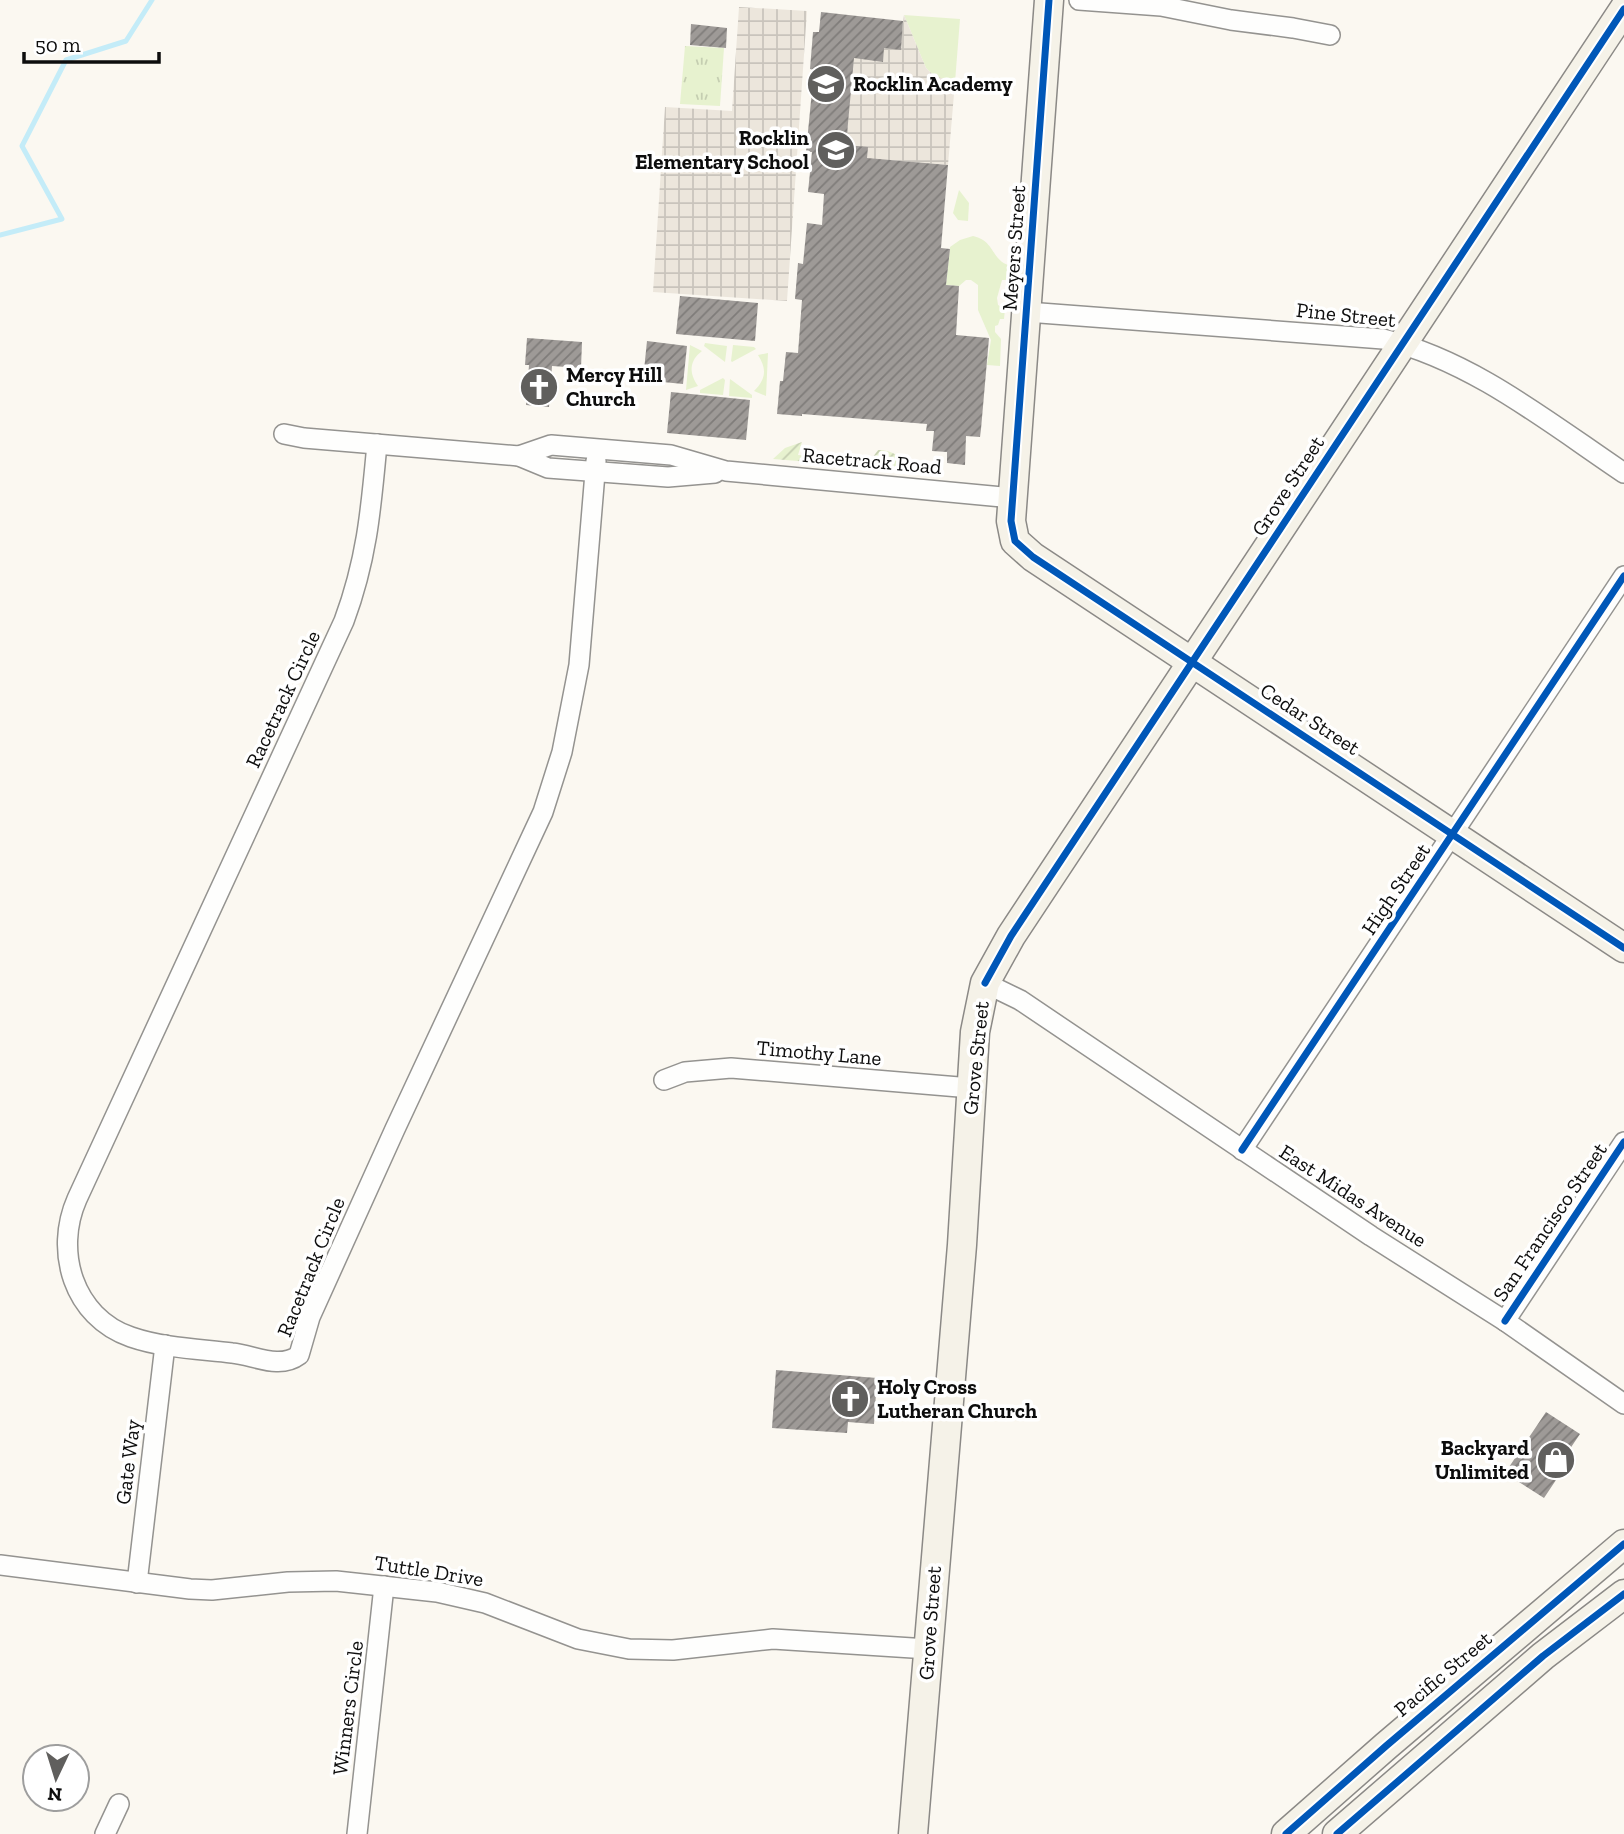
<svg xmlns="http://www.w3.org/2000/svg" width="1624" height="1834" font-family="'Zilla Slab',serif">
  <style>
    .grass { fill: #e7f2cf }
    .park { fill: url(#park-tufts) }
    .garden { fill: url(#garden-furrows) }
    .plaza { fill: url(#plaza-grid) }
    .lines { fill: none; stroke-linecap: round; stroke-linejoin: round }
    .stream { stroke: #c4ecf8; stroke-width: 5 }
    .building { fill: url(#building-hatch) }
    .street-casing { stroke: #949390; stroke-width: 22 }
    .secondary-casing { stroke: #8b8986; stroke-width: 31 }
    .street { stroke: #fefefd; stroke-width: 19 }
    .secondary { stroke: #f5f2e8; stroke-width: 28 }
    .cycleway-casing { stroke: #fff; stroke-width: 11 }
    .cycleway { stroke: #0057b8; stroke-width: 7 }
    .labels { text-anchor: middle; stroke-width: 7; stroke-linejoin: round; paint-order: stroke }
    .poi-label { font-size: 21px; font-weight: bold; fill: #0d0d0d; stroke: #fff; text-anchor: start }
    .street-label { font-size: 21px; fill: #0d0d0d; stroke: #fff }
  </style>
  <defs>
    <pattern id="park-tufts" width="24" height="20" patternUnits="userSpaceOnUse" patternTransform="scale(1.75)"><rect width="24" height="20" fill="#e7f2cf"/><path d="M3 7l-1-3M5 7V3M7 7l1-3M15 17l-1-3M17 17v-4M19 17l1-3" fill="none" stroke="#c5ceb1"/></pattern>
    <pattern id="garden-furrows" width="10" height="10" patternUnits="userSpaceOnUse" patternTransform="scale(1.75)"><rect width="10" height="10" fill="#e7f2cf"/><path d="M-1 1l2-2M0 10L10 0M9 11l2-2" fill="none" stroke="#c5ceb1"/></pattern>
    <pattern id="plaza-grid" width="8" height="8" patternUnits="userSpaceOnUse" patternTransform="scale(1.75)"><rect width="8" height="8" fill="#ece6dc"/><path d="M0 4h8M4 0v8" fill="none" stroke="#c9c4bc"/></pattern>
    <pattern id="building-hatch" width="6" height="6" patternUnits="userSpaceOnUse" patternTransform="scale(1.75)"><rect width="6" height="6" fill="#9e9a97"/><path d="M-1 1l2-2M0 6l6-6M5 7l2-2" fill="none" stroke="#7f7c7a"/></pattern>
  </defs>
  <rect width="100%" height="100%" fill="#fbf8f1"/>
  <g class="grass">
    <polygon points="904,15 960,19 955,82 934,76 926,68"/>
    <polygon points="959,190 969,203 968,221 958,220 953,213"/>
    <path d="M973,236c22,5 18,23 35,29l-1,15h-5l-5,18 1,7 7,4 -1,10h-4l-2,6 -3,1v6l6,7 -1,27 -13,-1 4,-25 -13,-30v-25l-7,-5h-5l-7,6 -13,-1 4,-38 10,-7z"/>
    <polygon points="705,343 727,346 725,362 704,346"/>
    <path d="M690,345l12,6c-13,10 -13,22 -4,35l-12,4z"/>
    <polygon points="733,345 754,347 756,349 732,362 731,361"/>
    <path d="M768,353l-2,43 -12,-5c12,-12 13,-22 4,-36z"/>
    <polygon points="723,378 725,380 723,395 700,393 700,390"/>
    <polygon points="730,379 752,395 752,398 729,396"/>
  </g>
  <polygon class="park" points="685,46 724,48 720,106 680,104"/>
  <path class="garden" d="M802,442l-4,13 72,6 8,-11c14,0 26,7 32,20l-137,-11 12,-11z"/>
  <g class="plaza">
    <polygon points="739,7 807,11 787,301 653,292 665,107 732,111"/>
    <polygon points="904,15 926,68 934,76 955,82 948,165 889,160 887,175 845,155 855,43 900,49"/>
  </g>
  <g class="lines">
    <polyline class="stream" points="0,235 62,219 22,146 66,60 126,41 152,0"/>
  </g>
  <g class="building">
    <polygon points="821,12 903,21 901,50 884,48 883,62 854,58 846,145 868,147 867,158 948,165 941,248 950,249 946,285 959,286 956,335 989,338 981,429 980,437 966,436 965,465 947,463 947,452 932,451 934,431 926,431 927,424 802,414 802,416 777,414 780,381 783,381 786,352 798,353 802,300 795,299 798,263 803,264 807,223 822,225 824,194 808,192 812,152 806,152 814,70 810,69 813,32 819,32"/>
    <polygon points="691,24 727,28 726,48 690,45"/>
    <polygon points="680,296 758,303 755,341 676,334"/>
    <polygon points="527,338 582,342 581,368 552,366 549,407 526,405 529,365 525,365"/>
    <polygon points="647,341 687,346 683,384 643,380"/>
    <polygon points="671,392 750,400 746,440 667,433"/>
    <polygon points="776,1370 877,1378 874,1424 848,1422 847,1433 772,1428"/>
    <polygon points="1546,1412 1580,1434 1557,1468 1562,1471 1544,1498 1505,1473"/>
  </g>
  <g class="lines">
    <g class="street-casing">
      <g id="street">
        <polyline points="1079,0 1161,6 1231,20 1293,28 1330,35"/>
        <path d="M1027,312l356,27c90,22 165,83 241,134"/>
        <polyline points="284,434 304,438 519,456 548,468 668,477 715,473"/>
        <path d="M377,444c-6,65 -10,115 -33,177l-267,578c-23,52 -4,118 54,138 32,11 67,12 101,16 22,2 47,17 67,2l11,-38 85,-188 148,-317 19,-60 17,-87 17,-204"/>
        <polyline points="519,456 551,445 671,455 726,471 1013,498"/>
        <polyline points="985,983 1020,1000 1371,1236 1505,1321 1624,1404"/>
        <polyline points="664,1080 685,1072 731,1068 971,1088"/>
        <polyline points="1242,1150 1624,576"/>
        <polyline points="1505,1321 1624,1142"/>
        <polyline points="0,1565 190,1589 212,1590 288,1582 336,1581 437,1592 485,1603 578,1639 629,1649 673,1650 773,1639 928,1649"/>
        <polyline points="137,1583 165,1345"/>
        <polyline points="105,1834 119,1804"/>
        <polyline points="357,1834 384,1586"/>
      </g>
    </g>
    <g class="secondary-casing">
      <g id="secondary">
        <polyline points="1049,0 1011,521 1015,541 1033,557 1624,948"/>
        <polyline points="913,1834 962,1245 975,1032 985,983 1011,936 1624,9"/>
        <polyline points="1286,1834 1386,1746 1624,1544"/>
        <polyline points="1337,1834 1543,1656 1624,1594"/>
      </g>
    </g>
    <use href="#street" class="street"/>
    <use href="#secondary" class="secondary"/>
    <g class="cycleway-casing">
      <g id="cycleway">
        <polyline points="1049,0 1011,521 1015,541 1033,557 1624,948"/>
        <polyline points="985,983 1011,936 1624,9"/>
        <polyline points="1242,1150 1624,576"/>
        <polyline points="1505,1321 1624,1142"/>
        <polyline points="1286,1834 1386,1746 1624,1544"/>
        <polyline points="1337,1834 1543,1656 1624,1594"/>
      </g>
    </g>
    <use href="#cycleway" class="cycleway"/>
  </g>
  <defs>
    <g id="school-disc" transform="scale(2.0125)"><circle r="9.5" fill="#605f5d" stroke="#fff"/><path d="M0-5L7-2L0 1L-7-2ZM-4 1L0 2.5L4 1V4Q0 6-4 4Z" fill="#fff"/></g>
    <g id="church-disc" transform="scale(2.0125)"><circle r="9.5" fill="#605f5d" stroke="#fff"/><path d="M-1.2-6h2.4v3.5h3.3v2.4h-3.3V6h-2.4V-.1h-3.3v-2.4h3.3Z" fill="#fff"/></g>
    <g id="shop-disc" transform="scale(2.0125)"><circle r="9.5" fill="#605f5d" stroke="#fff"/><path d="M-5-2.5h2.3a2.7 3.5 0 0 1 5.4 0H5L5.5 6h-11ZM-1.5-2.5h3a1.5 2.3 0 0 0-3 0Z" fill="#fff"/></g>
  </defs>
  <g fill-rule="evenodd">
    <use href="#school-disc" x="826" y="84"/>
    <use href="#school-disc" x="836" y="150"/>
    <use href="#church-disc" x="539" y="387"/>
    <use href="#church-disc" x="850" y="1399"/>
    <use href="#shop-disc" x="1556" y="1460"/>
  </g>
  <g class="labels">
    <g class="poi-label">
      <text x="853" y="91">Rocklin Academy</text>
      <text x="809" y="145" text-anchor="end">Rocklin<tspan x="809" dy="24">Elementary School</tspan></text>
      <text x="566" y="382">Mercy Hill<tspan x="566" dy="24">Church</tspan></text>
      <text x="877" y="1394">Holy Cross<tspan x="877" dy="24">Lutheran Church</tspan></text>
      <text x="1529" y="1455" text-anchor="end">Backyard<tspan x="1529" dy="24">Unlimited</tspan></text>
    </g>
    <g class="street-label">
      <text transform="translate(1014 248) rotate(-86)" y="7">Meyers Street</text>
      <text transform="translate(1346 315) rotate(6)" y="7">Pine Street</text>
      <text transform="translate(872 461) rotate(5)" y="7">Racetrack Road</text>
      <text transform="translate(1288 486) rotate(-57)" y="7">Grove Street</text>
      <text transform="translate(283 699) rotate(-65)" y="7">Racetrack Circle</text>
      <text transform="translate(1310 719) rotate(33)" y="7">Cedar Street</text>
      <text transform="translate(1396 889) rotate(-56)" y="7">High Street</text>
      <text transform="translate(819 1053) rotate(5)" y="7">Timothy Lane</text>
      <text transform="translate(976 1058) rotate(-84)" y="7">Grove Street</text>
      <text transform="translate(1353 1196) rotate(33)" y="7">East Midas Avenue</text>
      <text transform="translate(1550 1222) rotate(-56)" y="7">San Francisco Street</text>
      <text transform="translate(311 1267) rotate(-68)" y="7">Racetrack Circle</text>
      <text transform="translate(128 1462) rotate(-83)" y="7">Gate Way</text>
      <text transform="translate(429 1571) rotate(9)" y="7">Tuttle Drive</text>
      <text transform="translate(930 1623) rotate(-86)" y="7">Grove Street</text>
      <text transform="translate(1443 1674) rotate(-40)" y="7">Pacific Street</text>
      <text transform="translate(348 1708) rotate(-83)" y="7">Winners Circle</text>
    </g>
  </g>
  <g transform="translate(56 1778) rotate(184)"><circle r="33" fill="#ffffff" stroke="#9e9e9e" stroke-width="2"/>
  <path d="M0-5L12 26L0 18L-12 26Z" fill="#605f5d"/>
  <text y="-10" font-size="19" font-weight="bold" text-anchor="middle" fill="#0d0d0d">N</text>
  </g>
  <path d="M24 52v10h135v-10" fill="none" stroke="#0d0d0d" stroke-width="3.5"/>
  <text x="35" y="52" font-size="21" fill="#0d0d0d" stroke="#ffffff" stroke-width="5" paint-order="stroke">50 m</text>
</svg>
